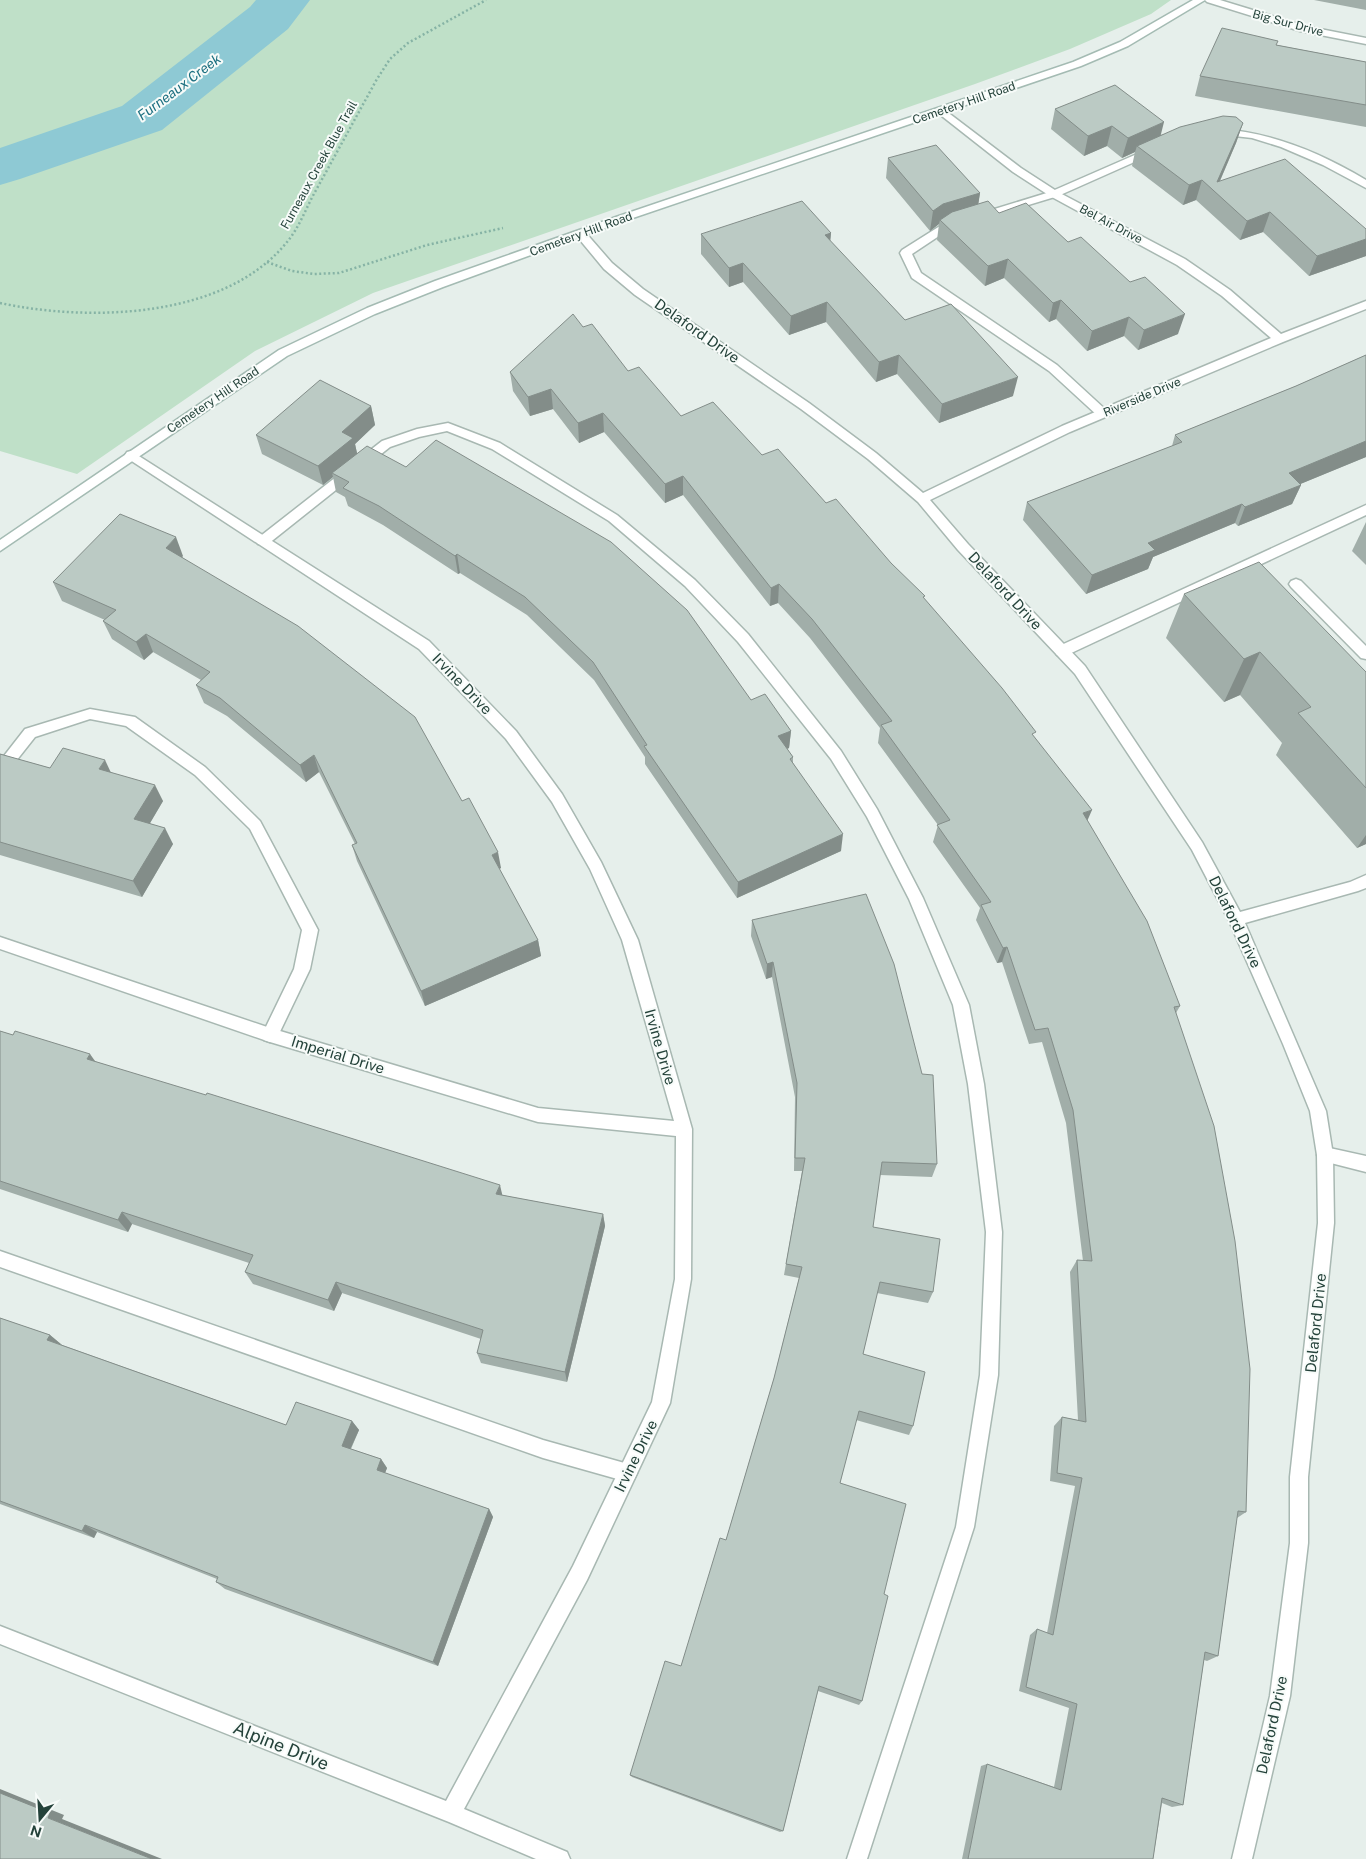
<svg xmlns="http://www.w3.org/2000/svg" width="1366" height="1859" font-family="'Public Sans',sans-serif">
  <style>
    .green { fill: #bfe0c8 }
    .lines { fill: none; stroke-linecap: round; stroke-linejoin: round }
    .river { fill: #8ec9d4; fill-rule: evenodd }
    .lane-casing { stroke: #a8b8b2; stroke-width: 3 }
    .street-casing { stroke: #a8b8b2; stroke-width: 3 }
    .secondary-casing { stroke: #a4bbb3; stroke-width: 3 }
    .path { stroke: #86b3a5; stroke-width: 2.5; stroke-dasharray: 2 2.5; stroke-linecap: butt }
    .lane { fill: #fff; fill-rule: evenodd }
    .street { fill: #fff; fill-rule: evenodd }
    .secondary { fill: #fff; fill-rule: evenodd }
    .wall { fill: #a1aea9 }
    .shaded-wall { fill: #838d89 }
    .building { fill: #bbcac4; stroke: #838d89 }
    .labels { text-anchor: middle; stroke-width: 4; stroke-linejoin: round; paint-order: stroke }
    .far-street-label { font-size: 12px; fill: #24423a; stroke: #f7fbf9 }
    .far-water-label { font-size: 14px; font-style: italic; fill: #1c6f80; stroke: #f7fbf9 }
    .street-label { font-size: 15px; fill: #24423a; stroke: #f7fbf9 }
    .near-street-label { font-size: 18px; fill: #24423a; stroke: #f7fbf9 }
  </style>
  <rect width="100%" height="100%" fill="#e6efeb"/>
  <polygon class="green" points="0,0 1171,0 1151,14 1070,49 975,84 373,293 255,351 77,474 0,451"/>
  <g class="lines">
    <polygon class="river" points="256,0 310,0 288,29 162,130 20,179 0,185 0,148 122,106 250,7"/>
    <g class="lane-casing">
      <g id="lane">
        <path d="M1221,129c53,4 100,24 145,51v8l-43,-23 -42,-18 -29,-9 -35,-4 -1,-2z"/>
        <polygon points="1153,147 1158,150 1157,152 1058,196 979,220 974,217 975,215 1050,192"/>
        <polygon points="957,221 961,222 963,224 961,226 948,230 912,254 921,273 1057,365 1106,410 1108,413 1106,416 1098,416 1049,371 912,278 900,253 902,250 940,226"/>
        <polygon points="448,423 500,443 617,515 695,580 748,634 841,751 877,809 923,898 969,1005 984,1084 1002,1232 998,1375 974,1527 867,1859 847,1859 956,1527 980,1375 986,1232 968,1084 953,1005 909,899 867,817 831,759 738,642 685,586 609,521 492,449 447,431 419,437 390,447 268,544 258,544 257,541 258,538 382,441 417,429"/>
        <polygon points="1366,505 1366,515 1067,655 1062,656 1057,655 1055,651 1057,647"/>
        <polygon points="1296,579 1301,581 1366,646 1366,659 1361,658 1291,587 1289,584 1291,581"/>
        <polygon points="90,709 135,717 205,767 260,821 318,930 310,969 276,1040 270,1042 264,1040 262,1035 294,969 302,930 250,829 195,775 126,726 90,719 35,737 5,775 0,777 0,761 25,729"/>
        <polygon points="1325,1147 1366,1156 1366,1172 1319,1160 1317,1155 1319,1150"/>
        <polygon points="0,1251 543,1440 628,1464 634,1467 637,1473 634,1479 628,1482 543,1458 0,1267"/>
      </g>
    </g>
    <g class="street-casing">
      <g id="street">
        <polygon points="1205,0 1220,0 1305,26 1366,38 1366,44 1300,31 1207,2"/>
        <polygon points="942,108 1021,168 1058,192 1185,259 1230,290 1281,334 1366,301 1366,309 1283,342 1070,432 930,500 968,544 1085,666 1202,842 1240,912 1350,882 1366,875 1366,888 1358,891 1245,923 1326,1111 1333,1155 1334,1223 1308,1477 1308,1543 1290,1696 1252,1859 1232,1859 1270,1696 1290,1543 1290,1477 1318,1223 1317,1155 1310,1111 1283,1044 1229,921 1192,850 1075,674 958,550 918,502 868,459 801,409 635,295 604,269 575,234 581,231 585,232 612,263 643,289 809,403 876,453 923,493 1062,426 1271,338 1222,296 1177,265 1050,196 1013,172 938,113 937,111 938,109"/>
        <polygon points="131,451 429,641 516,731 562,794 601,862 638,940 692,1129 691,1279 670,1403 587,1580 464,1809 567,1852 570,1859 536,1859 449,1822 0,1644 0,1626 446,1801 573,1566 652,1402 675,1279 676,1136 538,1122 270,1042 0,949 0,937 270,1028 538,1108 674,1121 622,940 590,869 552,802 506,739 419,649 127,458 125,455 127,452"/>
      </g>
    </g>
    <g class="secondary-casing">
      <polygon id="secondary" points="1193,0 1205,0 1128,46 1081,66 624,221 443,287 375,314 287,356 0,551 0,540 279,350 367,308 435,281 616,217 1073,62 1120,42"/>
    </g>
    <g class="path">
      <polyline points="267,262 292,271 314,274 339,273 427,245 503,228"/>
      <path d="M0,303c89,19 225,16 287,-61 12,-14 19,-34 28,-50 21,-38 41,-75 62,-113l13,-20 18,-16 78,-43"/>
    </g>
    <use href="#lane" class="lane"/>
    <use href="#street" class="street"/>
    <use href="#secondary" class="secondary"/>
  </g>
  <g class="wall">
    <polygon points="1314,0 1366,0 1366,10"/>
    <polygon points="1277,45 1366,62 1366,127 1195,96 1200,76"/>
    <polygon points="1055,109 1160,135 1243,123 1236,143 1220,181 1366,229 1366,256 1309,276 1263,232 1240,240 1196,200 1183,205 1132,166 1135,152 1122,158 1107,146 1084,156 1051,129"/>
    <polygon points="888,158 980,193 978,204 999,213 1068,242 1178,334 1138,350 1124,336 1087,351 1056,319 1049,322 1004,278 985,286 937,240 939,224 930,231 886,178"/>
    <polygon points="831,233 830,242 905,320 1013,396 939,423 897,374 876,382 826,322 789,335 743,282 729,287 701,254 701,234"/>
    <polygon points="583,327 628,371 681,416 762,455 826,503 891,563 924,599 1034,737 1087,821 1180,1006 1176,1013 1246,1512 1237,1518 1218,1656 1207,1661 1204,1660 1183,1805 1172,1807 1162,1803 1153,1859 962,1859 981,1766 987,1764 1054,1787 1069,1708 1019,1691 1030,1635 1037,1629 1047,1633 1075,1486 1050,1481 1054,1426 1062,1417 1078,1420 1070,1272 1077,1260 1083,1261 1066,1123 1042,1042 1029,1044 1002,962 997,963 976,920 980,908 933,842 938,825 878,743 880,728 810,638 778,603 770,606 683,495 665,503 604,432 579,443 553,409 530,416 513,391 510,372"/>
    <polygon points="1366,355 1366,457 1300,484 1301,485 1292,504 1238,526 1235,523 1153,557 1148,569 1086,594 1023,520 1027,502 1172,446 1175,435 1296,386"/>
    <polygon points="371,406 375,425 355,444 357,453 751,700 791,731 789,748 787,749 793,757 793,763 841,851 737,898 645,764 645,757 594,680 527,615 460,573 458,574 383,525 348,506 345,497 336,492 333,477 323,485 262,454 256,435"/>
    <polygon points="1366,522 1366,565 1352,551"/>
    <polygon points="183,556 182,557 462,801 501,868 499,869 538,940 541,956 425,1006 357,861 352,845 355,844 319,772 306,782 227,716 204,703 196,685 201,680 153,652 144,660 112,639 103,621 105,620 62,601 53,582"/>
    <polygon points="1184,594 1366,672 1366,844 1357,848 1276,755 1282,743 1240,695 1224,702 1166,638"/>
    <polygon points="0,754 50,768 111,772 163,801 150,823 173,844 142,897 0,855"/>
    <polygon points="752,920 937,1164 932,1177 880,1175 873,1227 933,1292 928,1303 877,1293 863,1354 913,1426 909,1435 856,1420 840,1483 884,1594 862,1701 859,1705 818,1691 783,1831 780,1832 632,1777 630,1775 681,1666 726,1540 774,1378 799,1278 784,1275 802,1171 794,1171 795,1097 772,977 766,979 751,936"/>
    <polygon points="0,1031 94,1061 502,1195 603,1214 605,1226 567,1382 481,1363 477,1353 481,1339 342,1293 334,1311 253,1284 245,1272 249,1263 132,1224 128,1232 0,1189"/>
    <polygon points="0,1318 50,1335 62,1345 286,1425 352,1421 359,1430 351,1449 381,1459 387,1468 385,1473 489,1509 493,1517 438,1666 225,1589 216,1582 217,1579 97,1532 94,1538 0,1504"/>
  </g>
  <g class="shaded-wall">
    <polygon points="1164,122 1159,142 1137,146 1135,152 1122,158 1128,138"/>
    <polygon points="1243,123 1236,143 1215,192 1217,182"/>
    <polygon points="1112,126 1107,146 1084,156 1088,136"/>
    <polygon points="1202,180 1196,200 1183,205 1189,185"/>
    <polygon points="980,193 977,213 940,220 939,224 930,231 933,211 943,204"/>
    <polygon points="1270,212 1263,232 1240,240 1247,221"/>
    <polygon points="831,233 829,253 825,235"/>
    <polygon points="1366,239 1366,256 1309,276 1317,256"/>
    <polygon points="1008,259 1004,278 985,286 988,266"/>
    <polygon points="743,263 743,282 729,287 729,268"/>
    <polygon points="1061,300 1056,319 1049,322 1053,303"/>
    <polygon points="827,302 826,322 789,335 791,316"/>
    <polygon points="1185,314 1178,334 1138,350 1144,330"/>
    <polygon points="1129,317 1124,336 1087,351 1092,331"/>
    <polygon points="899,355 897,374 876,382 879,362"/>
    <polygon points="1018,377 1013,396 939,423 942,404"/>
    <polygon points="551,389 553,409 530,416 528,397"/>
    <polygon points="371,406 375,425 355,444 358,458 332,473 333,477 323,485 318,466 342,432"/>
    <polygon points="603,413 604,432 579,443 578,423"/>
    <polygon points="1366,441 1366,457 1281,492 1289,473"/>
    <polygon points="683,476 683,495 665,503 665,484"/>
    <polygon points="1301,485 1292,504 1238,526 1245,507"/>
    <polygon points="1242,504 1235,523 1153,557 1148,569 1086,594 1092,575 1148,543"/>
    <polygon points="176,537 183,556 173,566 166,548"/>
    <polygon points="457,554 460,573 458,574 455,556"/>
    <polygon points="779,584 778,603 770,606 771,588"/>
    <polygon points="146,634 153,652 144,660 136,642"/>
    <polygon points="1260,652 1240,695 1224,702 1244,659"/>
    <polygon points="791,731 789,748 776,753 778,736"/>
    <polygon points="314,755 319,772 306,782 300,765"/>
    <polygon points="105,760 113,777 99,769"/>
    <polygon points="155,785 163,801 143,835 134,819"/>
    <polygon points="1092,810 1085,826 1083,813"/>
    <polygon points="165,828 173,844 142,897 133,881"/>
    <polygon points="843,834 841,851 737,898 738,882"/>
    <polygon points="1366,835 1366,844 1357,848"/>
    <polygon points="498,852 501,868 495,871 492,855"/>
    <polygon points="538,940 541,956 425,1006 421,991"/>
    <polygon points="1007,947 1002,962 997,963 1003,948"/>
    <polygon points="773,962 772,977 766,979 767,964"/>
    <polygon points="90,1054 100,1068 87,1059"/>
    <polygon points="500,1185 503,1198 496,1194"/>
    <polygon points="122,1212 132,1224 128,1232 118,1220"/>
    <polygon points="603,1214 605,1226 567,1382 565,1372"/>
    <polygon points="336,1282 342,1293 334,1311 328,1300"/>
    <polygon points="50,1335 62,1345 47,1340"/>
    <polygon points="352,1421 359,1430 348,1454 342,1446"/>
    <polygon points="381,1459 387,1468 383,1478 377,1470"/>
    <polygon points="489,1509 493,1517 438,1666 433,1662"/>
    <polygon points="85,1525 97,1532 94,1538 82,1531"/>
    <polygon points="0,1789 64,1815 62,1819 162,1859 152,1859 48,1818 0,1793"/>
  </g>
  <g class="building">
    <polygon points="1222,28 1278,41 1276,45 1366,62 1366,105 1200,76"/>
    <polygon points="1115,85 1164,122 1128,138 1112,126 1088,136 1055,109"/>
    <polygon points="1223,116 1236,117 1243,123 1217,182 1285,159 1366,229 1366,239 1317,256 1270,212 1247,221 1202,180 1189,185 1137,146 1180,127"/>
    <polygon points="936,145 980,193 943,204 933,211 888,158"/>
    <polygon points="802,201 831,233 825,235 905,320 951,304 1018,377 942,404 899,355 879,362 827,302 791,316 743,263 729,268 701,234"/>
    <polygon points="988,201 999,213 1026,203 1068,242 1081,237 1130,282 1145,277 1185,314 1144,330 1129,317 1092,331 1061,300 1053,303 1008,259 988,266 940,220 952,212"/>
    <polygon points="573,314 583,327 592,324 628,371 639,367 681,416 713,402 762,455 778,449 826,503 836,499 891,563 925,596 923,597 1002,688 1036,732 1032,734 1092,810 1083,813 1147,921 1180,1006 1174,1007 1214,1126 1235,1241 1250,1369 1246,1512 1238,1511 1218,1656 1205,1652 1183,1805 1162,1798 1153,1859 968,1859 987,1764 1061,1790 1077,1704 1026,1687 1037,1629 1053,1635 1082,1478 1057,1473 1062,1417 1086,1422 1077,1260 1092,1261 1073,1110 1048,1028 1035,1030 1007,947 1003,948 981,905 991,902 937,825 950,820 881,725 892,721 812,619 779,584 771,588 683,476 665,484 603,413 578,423 551,389 528,397 510,372"/>
    <polygon points="1366,355 1366,441 1289,473 1301,485 1245,507 1242,504 1148,543 1155,550 1092,575 1027,502 1182,442 1175,435 1296,386"/>
    <polygon points="320,380 371,406 342,432 353,438 318,466 256,435"/>
    <polygon points="436,440 611,542 687,610 751,700 765,694 791,731 778,736 793,757 790,759 843,834 738,882 644,746 647,745 593,662 525,597 457,554 455,556 379,506 343,488 349,482 332,473 367,446 406,467"/>
    <polygon points="120,514 176,537 166,548 298,626 415,717 462,801 469,798 498,852 492,855 538,940 421,991 352,845 357,843 314,755 300,765 220,698 196,685 210,672 146,634 136,642 103,621 116,610 53,582"/>
    <polygon points="1259,562 1366,672 1366,788 1298,713 1311,707 1260,652 1244,659 1184,594"/>
    <polygon points="63,748 105,760 99,769 155,785 134,819 165,828 133,881 0,842 0,754 50,768"/>
    <polygon points="866,894 894,964 922,1074 933,1075 937,1164 882,1162 873,1227 940,1239 933,1292 880,1282 863,1354 925,1372 913,1426 859,1411 840,1483 906,1504 884,1594 888,1596 862,1701 819,1686 783,1831 630,1775 665,1661 681,1666 720,1538 726,1540 774,1378 802,1267 786,1264 805,1158 795,1158 797,1083 773,962 767,964 752,920"/>
    <polygon points="0,1031 13,1035 15,1031 90,1054 87,1059 206,1095 207,1093 500,1185 496,1194 603,1214 565,1372 477,1353 483,1330 336,1282 328,1300 245,1272 253,1255 122,1212 118,1220 0,1181"/>
    <polygon points="0,1318 50,1335 47,1340 286,1425 296,1402 352,1421 342,1446 381,1459 377,1470 489,1509 433,1662 216,1582 218,1577 85,1525 82,1531 0,1501"/>
    <polygon points="0,1793 50,1813 48,1818 152,1859 0,1859"/>
  </g>
  <g class="labels">
    <g class="far-street-label">
      <text transform="translate(1288 23) rotate(15)" y="4">Big Sur Drive</text>
      <text transform="translate(964 103) rotate(-19)" y="4">Cemetery Hill Road</text>
      <text transform="translate(319 165) rotate(-61)" y="4">Furneaux Creek Blue Trail</text>
      <text transform="translate(1111 224) rotate(28)" y="4">Bel Air Drive</text>
      <text transform="translate(581 234) rotate(-20)" y="4">Cemetery Hill Road</text>
      <text transform="translate(1142 397) rotate(-23)" y="4">Riverside Drive</text>
      <text transform="translate(213 400) rotate(-34)" y="4">Cemetery Hill Road</text>
    </g>
    <g class="far-water-label">
      <text transform="translate(179 87) rotate(-37)" y="5">Furneaux Creek</text>
    </g>
    <g class="street-label">
      <text transform="translate(697 331) rotate(35)" y="5">Delaford Drive</text>
      <text transform="translate(1005 591) rotate(47)" y="5">Delaford Drive</text>
      <text transform="translate(462 684) rotate(46)" y="5">Irvine Drive</text>
      <text transform="translate(1235 922) rotate(64)" y="5">Delaford Drive</text>
      <text transform="translate(660 1047) rotate(74)" y="5">Irvine Drive</text>
      <text transform="translate(338 1055) rotate(17)" y="5">Imperial Drive</text>
      <text transform="translate(1316 1323) rotate(-84)" y="5">Delaford Drive</text>
      <text transform="translate(636 1456) rotate(-64)" y="5">Irvine Drive</text>
      <text transform="translate(1272 1725) rotate(-78)" y="5">Delaford Drive</text>
    </g>
    <g class="near-street-label">
      <text transform="translate(281 1746) rotate(22)" y="6">Alpine Drive</text>
    </g>
  </g>
  <g transform="translate(40 1819) rotate(198)" stroke="#f7fbf9" stroke-width="4" paint-order="stroke">
  <path d="M0-4L9 19L0 12L-9 19Z" fill="#24423a"/>
  <text y="-8" font-size="14" font-weight="bold" text-anchor="middle" fill="#24423a">N</text>
  </g>
</svg>
